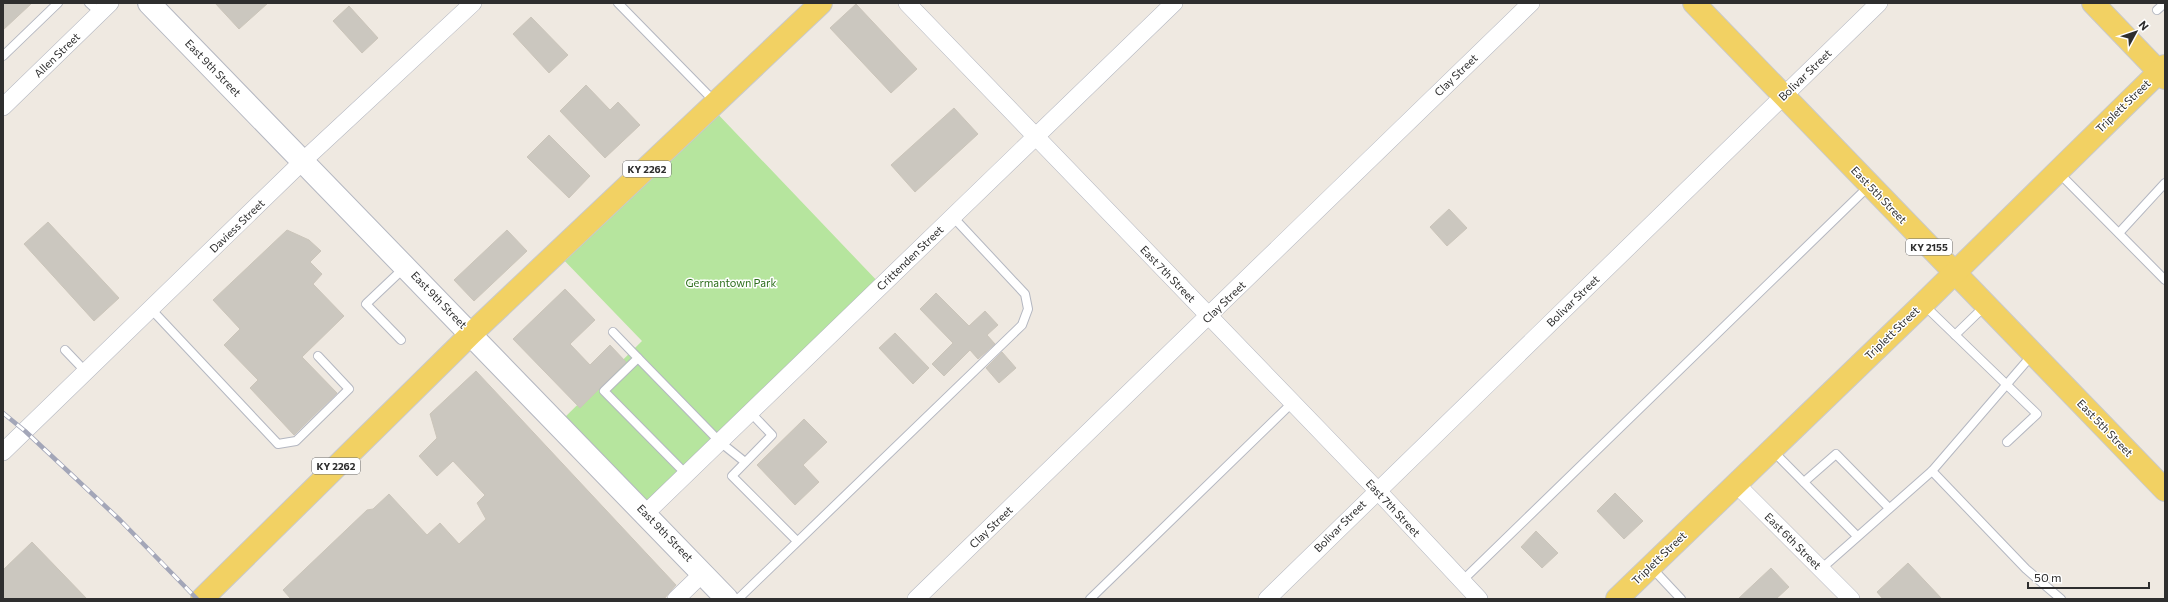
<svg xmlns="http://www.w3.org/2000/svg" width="2168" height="602" font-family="Commissioner,sans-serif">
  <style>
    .green { fill: #b6e59e }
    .building { fill: #cbc7bf; stroke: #cbc5ba }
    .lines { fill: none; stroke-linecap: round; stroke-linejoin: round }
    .lane-casing { stroke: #b4b7c1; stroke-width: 10 }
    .street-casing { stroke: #b4b7c1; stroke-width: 18 }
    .secondary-casing { stroke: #b4b7c1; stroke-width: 24 }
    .primary-casing { stroke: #c9c9c9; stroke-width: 24 }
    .lane { stroke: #fff; stroke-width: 8 }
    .street { stroke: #fff; stroke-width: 17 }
    .secondary { stroke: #fff; stroke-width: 22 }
    .primary { stroke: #f2d163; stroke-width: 22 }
    .rail-casing { stroke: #a3a6b8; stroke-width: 4.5 }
    .rail { stroke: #fff; stroke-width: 3; stroke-dasharray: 9; stroke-linecap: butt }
    .labels { text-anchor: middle; stroke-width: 3; stroke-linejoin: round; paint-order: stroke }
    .shield { fill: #fff; stroke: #6d6d6d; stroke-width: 1 }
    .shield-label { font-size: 10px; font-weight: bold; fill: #2e2e2e }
    .street-label { font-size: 11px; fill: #2e2e2e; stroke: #fff }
    .park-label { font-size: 11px; fill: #2c6e1b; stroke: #fff }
  </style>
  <rect width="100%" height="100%" fill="#efe9e1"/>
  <polygon class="green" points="712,108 882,286 646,513 558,424 642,341 558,254"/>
  <g class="building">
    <polygon points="3,3 32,3 3,30"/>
    <polygon points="215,3 268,3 239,29"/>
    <polygon points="856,4 917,69 891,93 830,28"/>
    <polygon points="349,6 378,38 362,53 333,21"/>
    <polygon points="531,17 568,55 549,73 513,34"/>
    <polygon points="586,85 610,110 618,102 640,125 605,158 560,111"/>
    <polygon points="954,108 978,134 915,192 891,165"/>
    <polygon points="549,135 590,176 569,198 527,157"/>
    <polygon points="1449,209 1467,228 1447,246 1430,227"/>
    <polygon points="48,222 119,298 94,321 24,244"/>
    <polygon points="287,230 309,240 321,251 310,262 322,274 313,284 344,316 302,357 337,393 294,435 250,388 258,380 224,345 240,329 213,300"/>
    <polygon points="507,230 527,251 474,301 454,280"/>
    <polygon points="565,289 595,320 570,344 590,365 610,345 626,362 580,408 513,339"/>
    <polygon points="936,293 969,326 985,311 998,325 987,335 995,344 978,359 970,350 944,376 932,364 953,343 920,309"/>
    <polygon points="895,333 929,368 913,384 879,348"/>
    <polygon points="1002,352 1016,368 999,383 986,368"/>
    <polygon points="476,371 676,585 664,599 291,599 283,590 367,510 373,509 389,494 427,535 440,523 459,544 486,519 477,503 485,495 453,461 437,476 419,456 437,438 430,414"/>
    <polygon points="804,419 827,442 803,465 819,482 795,505 757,465"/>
    <polygon points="1615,493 1643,521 1624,539 1597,511"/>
    <polygon points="1536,531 1558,553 1542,568 1521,547"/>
    <polygon points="32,542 87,599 3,599 3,570"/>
    <polygon points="1908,563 1942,599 1883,599 1877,592"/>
    <polygon points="1771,568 1789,587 1776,599 1738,599"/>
  </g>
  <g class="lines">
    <g class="lane-casing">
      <g id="lane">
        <polyline points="89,3 100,13"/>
        <polyline points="618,3 716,103"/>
        <polyline points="2157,10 2165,3"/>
        <polyline points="3,56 58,3"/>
        <polyline points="2058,172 2165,280"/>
        <polyline points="2119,233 2165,183"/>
        <polyline points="1923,304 2037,414 2007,442"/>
        <polyline points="151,309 278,444 296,441 349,389 318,356"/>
        <polyline points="613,332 638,358"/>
        <polyline points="1955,335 1985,306"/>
        <polyline points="401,340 366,304 404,268"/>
        <polyline points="65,350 86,372"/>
        <polyline points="750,412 772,435 732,476 797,541"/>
        <polyline points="1772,450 1857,536"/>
        <polyline points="1932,471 2026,569 2061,599"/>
        <polyline points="686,474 604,391 638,358 720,442 745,462"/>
        <polyline points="1804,482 1836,454 1889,508"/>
        <polyline points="1651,567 1681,599"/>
        <polyline points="1821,569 1932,471 2032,355"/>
        <polyline points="1462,581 1869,186"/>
        <polyline points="738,599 1022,325 1028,309 1025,294 953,217"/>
        <polyline points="1090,599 1292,403"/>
      </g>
    </g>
    <g class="street-casing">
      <g id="street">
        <polyline points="907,3 1377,490 1479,599"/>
        <polyline points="3,107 110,3"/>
        <polyline points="3,452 304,160 473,3"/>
        <polyline points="1736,484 1851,599"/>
        <polyline points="646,513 1174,3"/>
        <polyline points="676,599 703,573"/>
        <polyline points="916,599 1531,3"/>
        <polyline points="1267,599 1879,3"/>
      </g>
    </g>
    <g class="secondary-casing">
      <polyline id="secondary" points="149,3 727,599"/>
    </g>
    <g class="primary-casing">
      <g id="primary">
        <polyline points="1694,3 2165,490"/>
        <polyline points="2093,3 2165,78"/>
        <polyline points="202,599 471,334 821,3"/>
        <polyline points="1617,599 1923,304 2165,66"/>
      </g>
    </g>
    <use href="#lane" class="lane"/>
    <use href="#street" class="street"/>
    <use href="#secondary" class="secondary"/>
    <use href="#primary" class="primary"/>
    <g class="rail-casing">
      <polyline id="rail" points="3,413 25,431 120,520 197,599"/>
    </g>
    <use href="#rail" class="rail"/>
  </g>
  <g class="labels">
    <g class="shield">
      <rect x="623" y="161" width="48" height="16" rx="3"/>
      <rect x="1906" y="239" width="46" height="16" rx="3"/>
      <rect x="312" y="458" width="48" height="16" rx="3"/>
    </g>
    <g class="shield-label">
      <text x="647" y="173">KY 2262</text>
      <text x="1929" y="251">KY 2155</text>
      <text x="336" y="470">KY 2262</text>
    </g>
    <g class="street-label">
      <text transform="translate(57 55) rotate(-44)" y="4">Allen Street</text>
      <text transform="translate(213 68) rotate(46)" y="4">East 9th Street</text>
      <text transform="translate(1456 75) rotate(-44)" y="4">Clay Street</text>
      <text transform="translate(1805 75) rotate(-44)" y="4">Bolivar Street</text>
      <text transform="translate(2123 106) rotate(-44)" y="4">Triplett Street</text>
      <text transform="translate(1879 195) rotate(46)" y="4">East 5th Street</text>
      <text transform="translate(237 226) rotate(-44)" y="4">Daviess Street</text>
      <text transform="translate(910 258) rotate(-44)" y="4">Crittenden Street</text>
      <text transform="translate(1168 274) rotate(46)" y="4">East 7th Street</text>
      <text transform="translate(439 300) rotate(46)" y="4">East 9th Street</text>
      <text transform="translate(1573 301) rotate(-44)" y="4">Bolivar Street</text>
      <text transform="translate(1224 302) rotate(-44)" y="4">Clay Street</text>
      <text transform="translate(1892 333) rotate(-44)" y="4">Triplett Street</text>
      <text transform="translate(2105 428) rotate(46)" y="4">East 5th Street</text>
      <text transform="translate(1393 508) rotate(47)" y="4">East 7th Street</text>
      <text transform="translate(1340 526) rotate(-45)" y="4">Bolivar Street</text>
      <text transform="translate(991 527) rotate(-44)" y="4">Clay Street</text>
      <text transform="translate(665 533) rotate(46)" y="4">East 9th Street</text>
      <text transform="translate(1793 541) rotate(45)" y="4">East 6th Street</text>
      <text transform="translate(1659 558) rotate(-44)" y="4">Triplett Street</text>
    </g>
    <g class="park-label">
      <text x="731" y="287">Germantown Park</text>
    </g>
  </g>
  <rect width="2168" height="602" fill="none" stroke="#2e2e2e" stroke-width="8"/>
  <g transform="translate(2136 32) rotate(50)" stroke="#ffffff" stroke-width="3" paint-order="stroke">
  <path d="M0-3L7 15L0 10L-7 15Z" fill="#2e2e2e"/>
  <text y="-6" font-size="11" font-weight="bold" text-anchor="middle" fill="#2e2e2e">N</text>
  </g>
  <path d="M2028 582v6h121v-6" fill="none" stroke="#2e2e2e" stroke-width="2"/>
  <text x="2034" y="582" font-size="12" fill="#2e2e2e" stroke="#ffffff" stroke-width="3" paint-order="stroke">50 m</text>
</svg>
